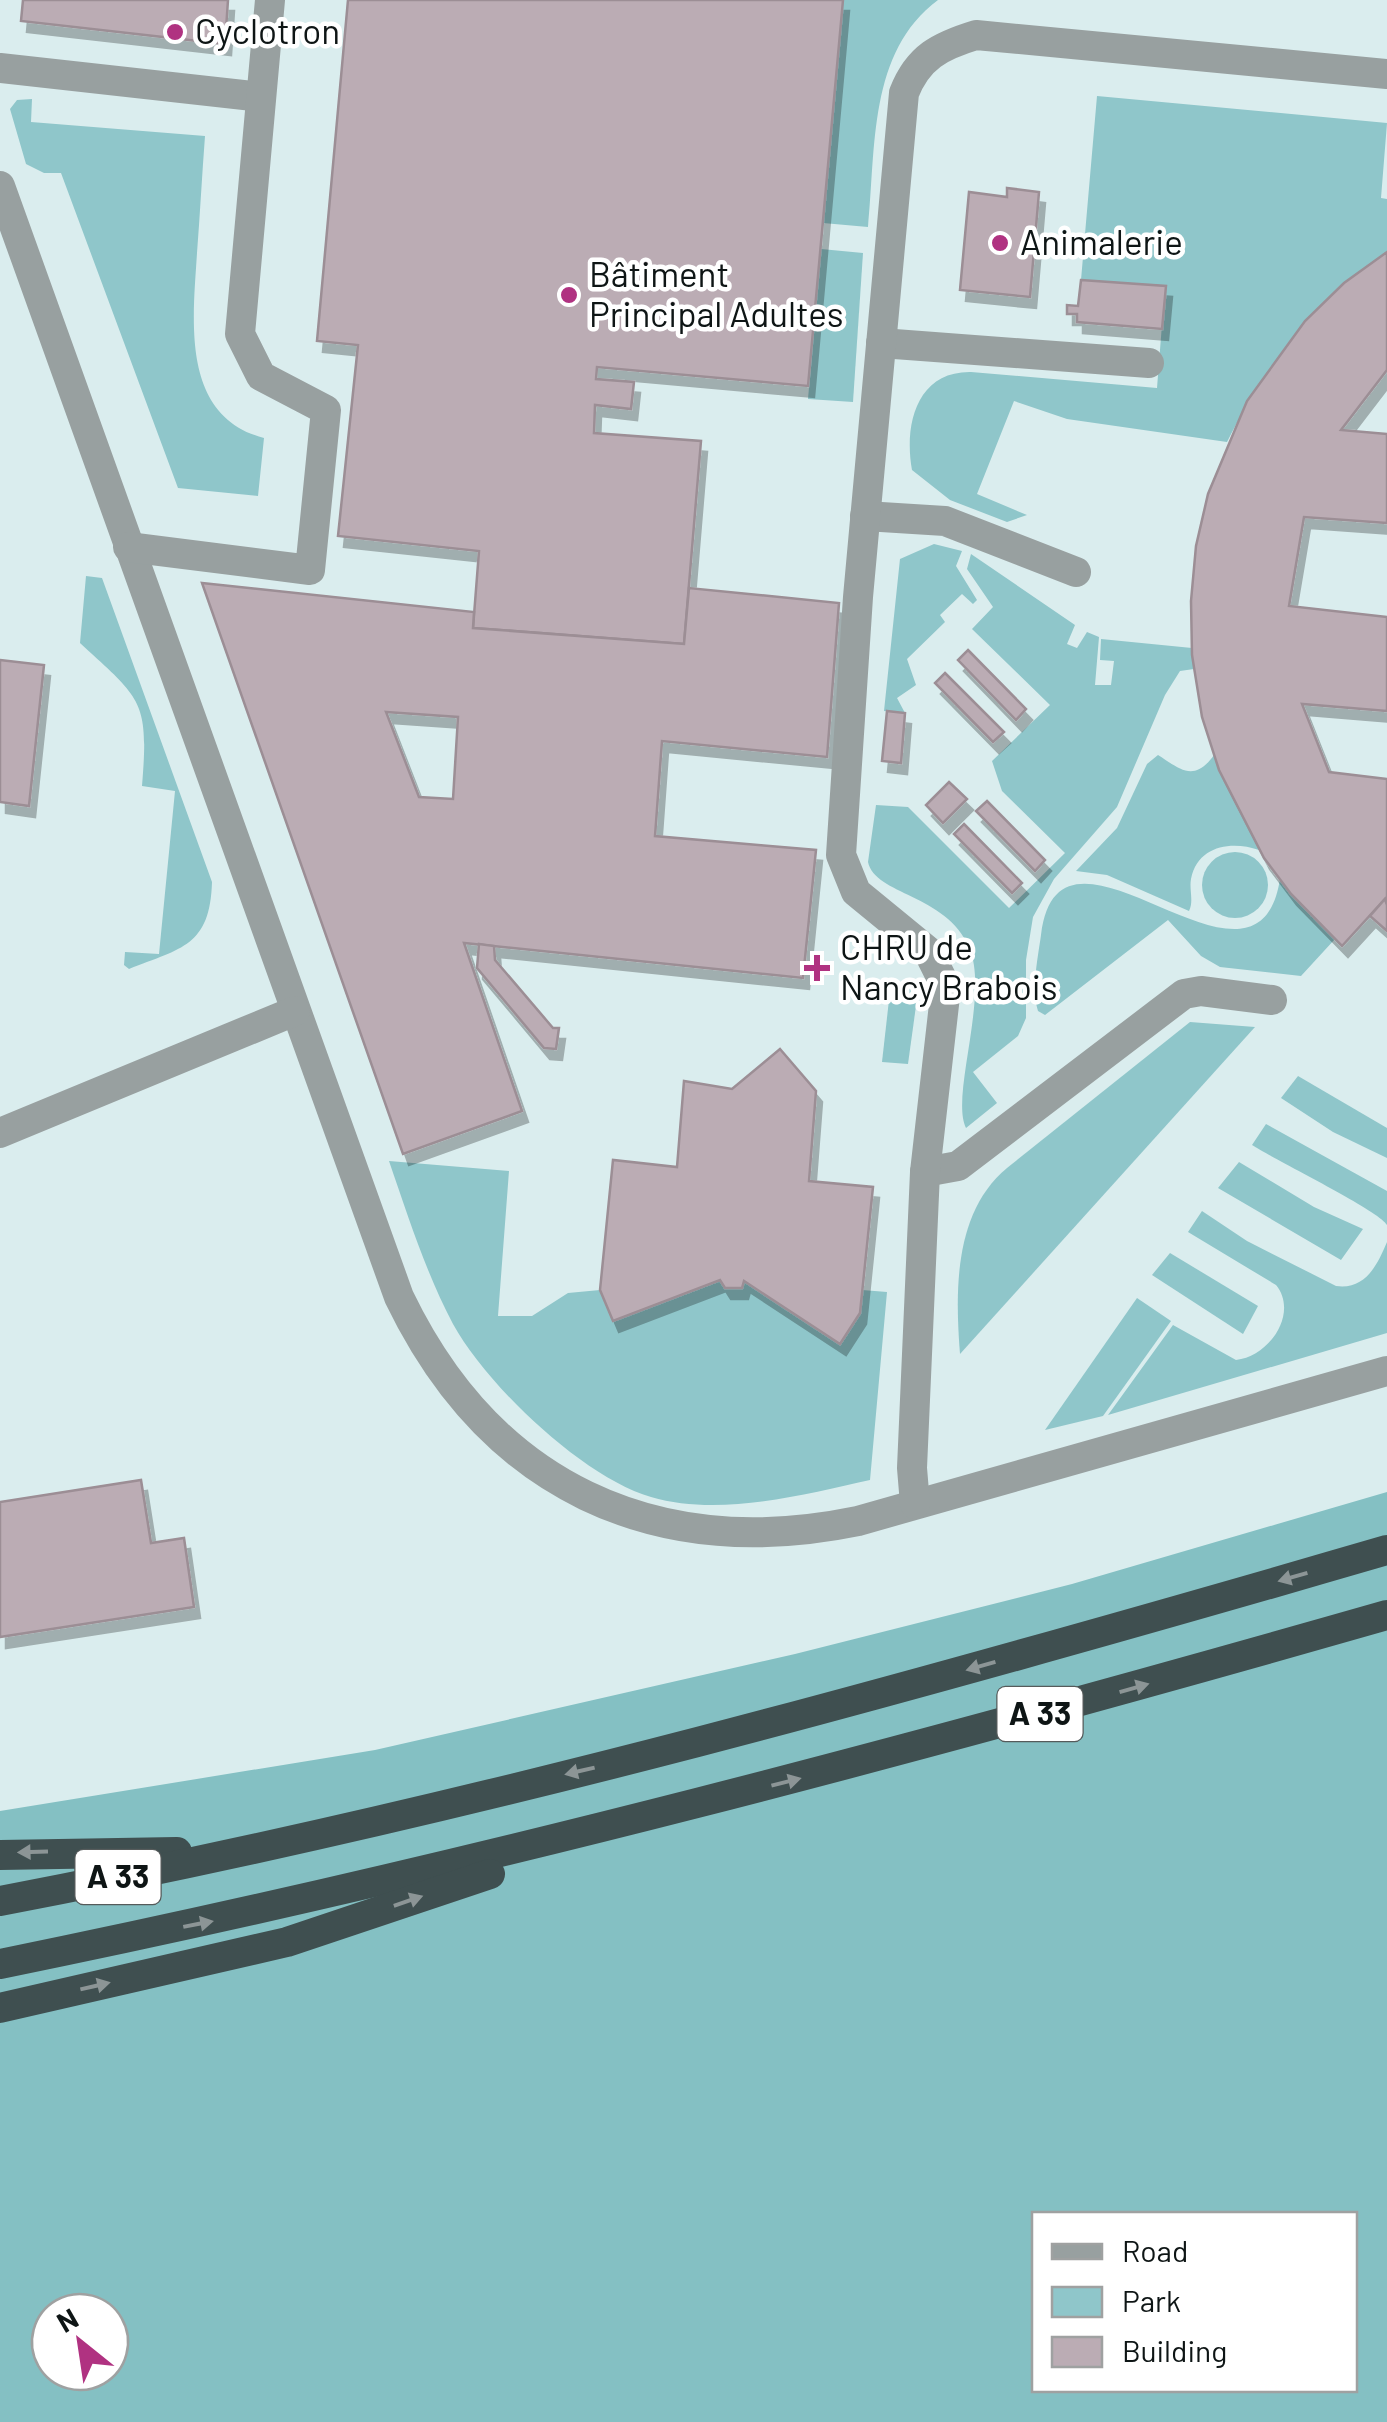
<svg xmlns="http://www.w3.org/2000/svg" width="1387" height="2422" font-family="Barlow,sans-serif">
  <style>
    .green { fill: #8fc6ca }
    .forest { fill: #84c0c3; fill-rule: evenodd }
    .building { fill: #bbacb4; stroke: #9c8e95; stroke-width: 2.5; fill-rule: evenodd; filter: url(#shadow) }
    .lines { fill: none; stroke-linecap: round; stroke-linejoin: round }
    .minor { stroke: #98a0a0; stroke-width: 30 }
    .highway { stroke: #3f4f50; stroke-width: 30 }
    .oneway { fill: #8c9596 }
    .poi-dot { fill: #b03281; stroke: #fff; stroke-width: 4 }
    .labels { text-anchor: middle; stroke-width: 9; stroke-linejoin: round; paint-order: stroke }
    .shield { fill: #fff; stroke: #565b5b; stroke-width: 2.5 }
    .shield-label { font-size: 32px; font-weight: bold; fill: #0e1515 }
    .poi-label { font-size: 35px; fill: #0e1515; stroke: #fff; text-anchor: start }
  </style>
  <defs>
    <filter id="shadow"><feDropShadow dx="6" dy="11" stdDeviation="0" flood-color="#0004"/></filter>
  </defs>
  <rect width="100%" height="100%" fill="#daedee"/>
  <g class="green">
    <path d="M843,0h95c-70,52 -62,148 -70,227l-45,-4z"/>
    <path d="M1097,96l290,27 -6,75 6,1v53c-71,52 -121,111 -160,190l-160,-23 -53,-18 -37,93 50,21 -20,7 -57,-22 -38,-30c-8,-44 4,-99 59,-98l186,16 8,-102 -84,-6z"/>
    <path d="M32,99l-1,23 174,14c-3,39 -5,78 -8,117 -4,66 -17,163 67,185l-6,58 -80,-8 -117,-315h-17l-18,-9 -16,-55 7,-9z"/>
    <polygon points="821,249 863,253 853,402 808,399"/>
    <polygon points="934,544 962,551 956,566 977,600 973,604 962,594 940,615 945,622 907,659 916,685 897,698 905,713 884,711 900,559"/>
    <path d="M971,554l104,71 -8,19 10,4 10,-16 12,5 -4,48h16l3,-24 -14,-1 1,-21 91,9 2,21 -14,2 -15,24 -48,112 -63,72 -21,38 -7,43v58l-8,18 -45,36 24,31 -31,25c-16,-32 24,-133 3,-181 -23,-53 -94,-52 -101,-85l8,-57 32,2 101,101 56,-55 -63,-62 -10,-30 58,-56 -78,-76 21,-22 -26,-38z"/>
    <path d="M86,576l16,2 110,304c-2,64 -30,66 -83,87l-5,-4 1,-13 34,2 16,-163 -33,-5c7,-86 0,-86 -62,-143z"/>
    <path d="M1158,755c22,14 36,28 56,0l45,95c-27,-9 -61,-5 -68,29 -2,11 3,22 -2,32l-82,-36 -31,-4 41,-43 30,-64z"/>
    <circle cx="1235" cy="885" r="33"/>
    <path d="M1280,879l55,60 -34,37 -81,-9 -19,-11 -33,-36 -123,95 -7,-4c-7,-22 0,-54 3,-76 18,-150 216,92 239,-56z"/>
    <polygon points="904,983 919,984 908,1064 882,1062 889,1000"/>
    <path d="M1190,1022l65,5 -295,327c-5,-64 -6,-142 47,-186z"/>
    <polygon points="1298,1076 1387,1128 1387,1158 1333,1132 1281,1098"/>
    <path d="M1266,1124l121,67v34c-7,-14 -112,-65 -135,-80z"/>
    <path d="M389,1161l120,10 -11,145h34l36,-23 32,-3 13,31 107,-41 22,8 2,-7 96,63 20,-31 2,-23 25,2 -17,188c-67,15 -151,37 -219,17 -67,-19 -164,-111 -198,-173 -27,-51 -45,-108 -64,-163z"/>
    <polygon points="1239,1162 1314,1207 1363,1229 1341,1260 1218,1188"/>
    <path d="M1202,1211l45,30 89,45c29,4 41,-20 51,-44v91l-279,82 65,-90 63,35c33,-3 63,-47 40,-75l-88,-53z"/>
    <polygon points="1170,1253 1258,1306 1243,1334 1152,1275"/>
    <polygon points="1137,1298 1171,1321 1103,1416 1045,1430"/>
  </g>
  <path class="forest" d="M1387,1492v930h-1387v-611l375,-61 420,-96 277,-70zM1034,2214h320v176h-320zM50,2312h60v60h-60z"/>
  <g class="building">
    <polygon points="23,0 228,0 225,44 21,21"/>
    <polygon points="348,0 843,0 808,386 597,367 596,379 634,382 631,409 595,405 594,433 701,441 684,644 473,628 479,551 338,536 358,345 317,341"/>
    <polygon points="1007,188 1039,192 1030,297 960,290 969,192 1007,197"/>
    <polygon points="1387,252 1387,370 1341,430 1387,434 1387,523 1304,517 1289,606 1387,617 1387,711 1302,704 1329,772 1387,779 1387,905 1385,899 1342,946 1291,894 1264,858 1219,770 1202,717 1192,655 1191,601 1196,546 1208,494 1247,401 1305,321 1344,283"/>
    <polygon points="1081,280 1166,286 1162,329 1077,322 1077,314 1067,314 1067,305 1078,306"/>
    <path d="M202,583l272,29 -1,16 211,16 5,-56 150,15 -12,154 -165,-16 -7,95 161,14 -13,128 -339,-35 58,168 -119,43zM386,712l72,5 -5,82 -34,-2z"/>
    <polygon points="968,650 1026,709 1016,720 958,660"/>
    <polygon points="0,660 44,665 29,806 0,802"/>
    <polygon points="945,673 1004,732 993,742 935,683"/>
    <polygon points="887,711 905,713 901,763 882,761"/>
    <polygon points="949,782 967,799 943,823 926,805"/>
    <polygon points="987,801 1045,860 1035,871 976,811"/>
    <polygon points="964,824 1022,883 1012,893 954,834"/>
    <polygon points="1385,899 1387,905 1387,931 1370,916"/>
    <polygon points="479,944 494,946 495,960 553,1028 559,1028 556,1049 544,1048 477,968"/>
    <polygon points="780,1049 816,1091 809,1181 873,1187 860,1313 840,1344 744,1281 742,1288 725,1288 720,1280 613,1321 600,1290 613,1160 677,1167 684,1081 732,1089"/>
    <polygon points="141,1480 151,1543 184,1538 194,1607 0,1637 0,1502"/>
  </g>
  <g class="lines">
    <g class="minor">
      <polyline points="0,68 261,97"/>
      <path d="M0,186l399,1111c91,189 255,266 459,224l529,-150"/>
      <polyline points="881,343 1149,363"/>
      <polyline points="865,516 945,521 1076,572"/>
      <polyline points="128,547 310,570 326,410 261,376 240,334 270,0"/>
      <polyline points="0,1133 295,1011"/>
      <polyline points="925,1172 958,1166 1184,994 1201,991 1272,1000"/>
      <path d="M915,1504l-3,-36 13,-296 21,-185 -18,-36 -72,-59 -15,-37 17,-258 46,-504c14,-36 36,-47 72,-58l411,39"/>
    </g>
    <g class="highway">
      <polyline points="0,1855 177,1852"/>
      <path d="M0,1901c469,-89 929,-218 1387,-351"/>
      <path d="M0,1964c468,-95 928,-218 1387,-349"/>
      <polyline points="0,2008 287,1942 490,1874"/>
    </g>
  </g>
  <defs><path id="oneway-solid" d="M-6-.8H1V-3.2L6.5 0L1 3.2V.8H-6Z" transform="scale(2.5)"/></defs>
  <g class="oneway">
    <use href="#oneway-solid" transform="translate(1293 1577) rotate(164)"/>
    <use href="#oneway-solid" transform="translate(981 1666) rotate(164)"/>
    <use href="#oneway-solid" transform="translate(1134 1688) rotate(-16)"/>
    <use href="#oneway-solid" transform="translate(580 1771) rotate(167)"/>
    <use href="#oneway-solid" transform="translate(786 1782) rotate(-14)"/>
    <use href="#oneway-solid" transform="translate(33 1852) rotate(178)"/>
    <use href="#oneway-solid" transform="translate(408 1901) rotate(-19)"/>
    <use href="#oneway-solid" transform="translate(198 1924) rotate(-11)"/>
    <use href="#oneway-solid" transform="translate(95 1986) rotate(-13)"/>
  </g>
  <g class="poi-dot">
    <circle cx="175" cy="32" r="10"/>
    <circle cx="1000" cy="243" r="10"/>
    <circle cx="569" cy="295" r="10"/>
    <path d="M812 953h10v10h10v10h-10v10h-10v-10h-10v-10h10z"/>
  </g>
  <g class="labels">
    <g class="shield">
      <rect x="997.5" y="1687" width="85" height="54" rx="8"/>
      <rect x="75.5" y="1850" width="85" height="54" rx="8"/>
    </g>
    <g class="shield-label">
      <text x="1040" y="1725">A 33</text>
      <text x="118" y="1888">A 33</text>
    </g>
    <g class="poi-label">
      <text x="195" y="44">Cyclotron</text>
      <text x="1020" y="255">Animalerie</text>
      <text x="589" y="287">Bâtiment<tspan x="589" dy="40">Principal Adultes</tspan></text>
      <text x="840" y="960">CHRU de<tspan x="840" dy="40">Nancy Brabois</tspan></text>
    </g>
  </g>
  <rect x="1032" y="2212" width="325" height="180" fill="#ffffff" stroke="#9fa1a1" stroke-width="2.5"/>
  <rect x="1052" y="2244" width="50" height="15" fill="#98a0a0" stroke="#9fa1a1" stroke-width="2.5"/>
  <text x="1122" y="2262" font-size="30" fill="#0e1515">Road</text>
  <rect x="1052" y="2287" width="50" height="30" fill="#8fc6ca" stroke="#9fa1a1" stroke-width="2.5"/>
  <text x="1122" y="2312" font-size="30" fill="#0e1515">Park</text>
  <rect x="1052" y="2337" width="50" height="30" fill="#bbacb4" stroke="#9fa1a1" stroke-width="2.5"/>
  <text x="1122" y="2362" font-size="30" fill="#0e1515">Building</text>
  <g transform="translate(80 2342) rotate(330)"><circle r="48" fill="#ffffff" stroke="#9fa1a1" stroke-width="2.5"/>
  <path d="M0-8L18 38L0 25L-18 38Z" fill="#b03281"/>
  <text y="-15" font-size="28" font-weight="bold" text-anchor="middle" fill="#0e1515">N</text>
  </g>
</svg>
